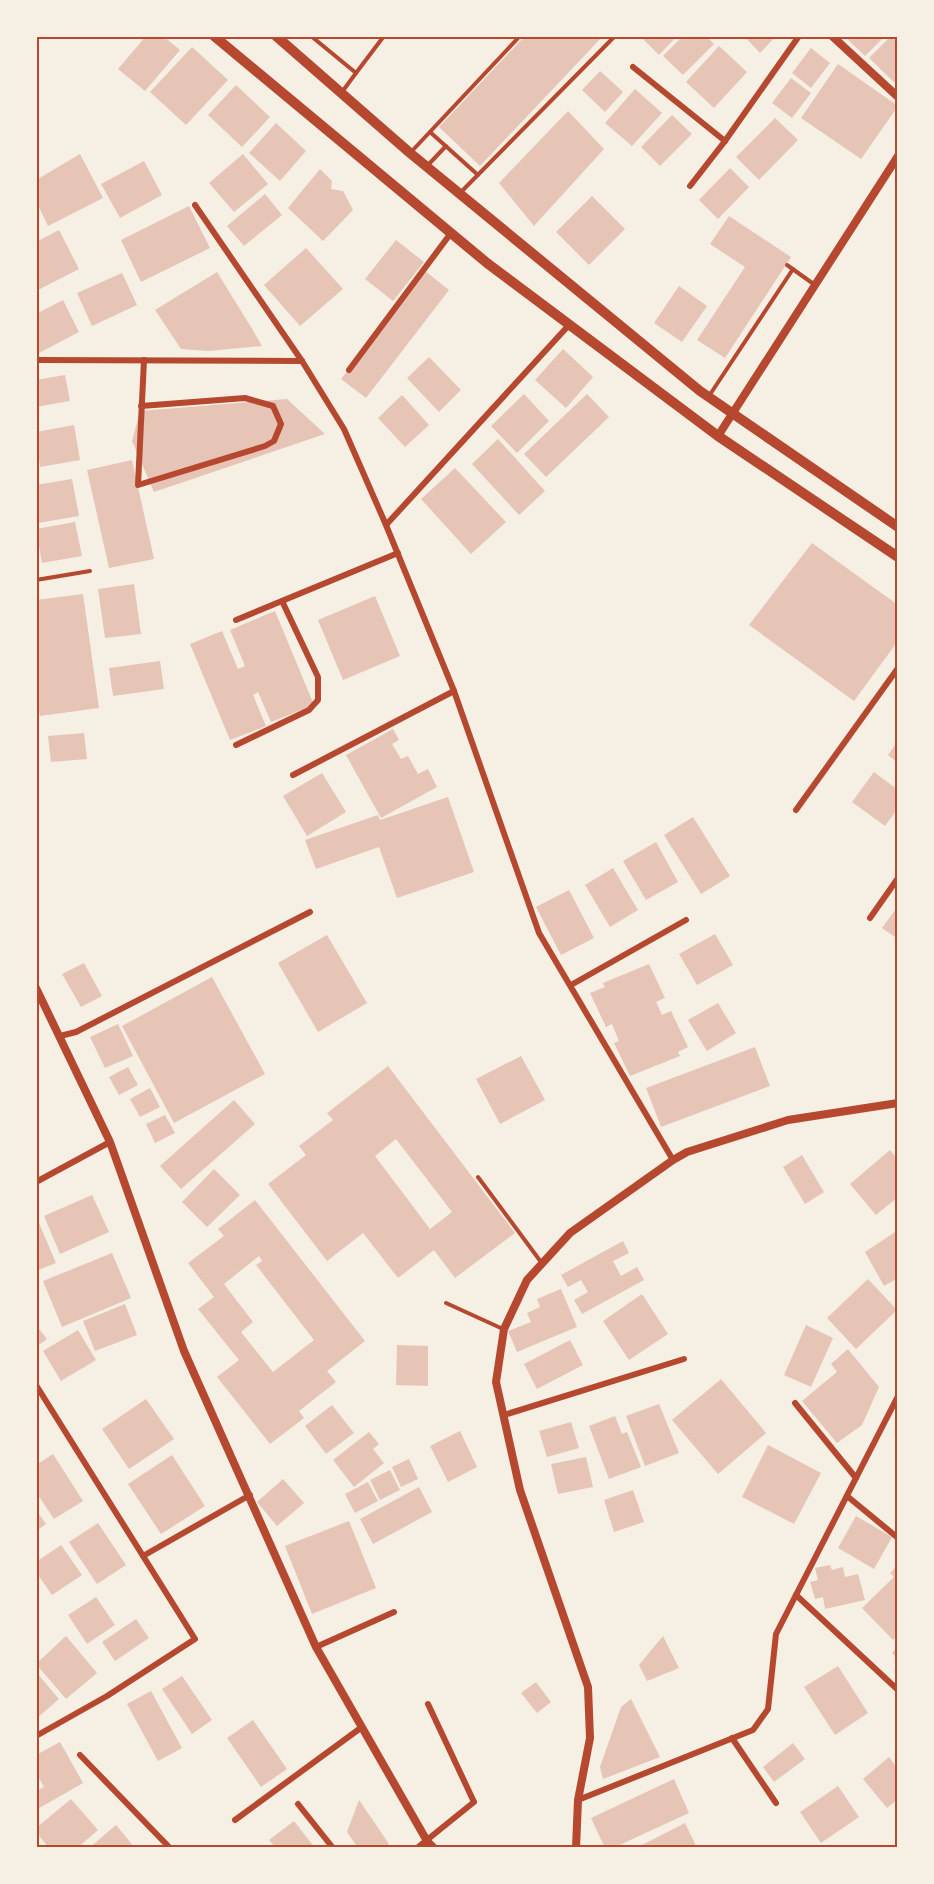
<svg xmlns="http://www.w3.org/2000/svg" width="934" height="1884" font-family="'Archivo Narrow',sans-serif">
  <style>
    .building { fill: #e6c5b7; fill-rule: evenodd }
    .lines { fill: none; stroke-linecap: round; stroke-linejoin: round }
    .service { stroke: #b5482f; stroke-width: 4 }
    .minor { stroke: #b5482f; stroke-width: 6 }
    .tertiary { stroke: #b5482f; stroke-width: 8 }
    .primary { stroke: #b5482f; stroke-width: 10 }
    .neatline { fill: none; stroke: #b5482f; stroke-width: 2 }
  </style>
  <rect width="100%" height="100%" fill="#f6efe4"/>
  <g class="building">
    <polygon points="146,36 163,36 180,50 145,91 118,69"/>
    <polygon points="525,36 603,36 480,166 439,127"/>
    <polygon points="640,36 677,36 659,55"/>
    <polygon points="683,36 706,36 714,44 683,75 663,56"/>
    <polygon points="744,36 776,36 760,53"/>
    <polygon points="844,36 885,36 865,56"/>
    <polygon points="891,36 898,43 898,86 869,58"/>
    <polygon points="719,46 747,72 714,108 686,82"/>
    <polygon points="192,47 228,80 186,125 150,92"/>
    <polygon points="811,48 830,63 811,88 792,73"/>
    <polygon points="838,64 898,106 861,159 801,118"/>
    <polygon points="600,71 623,92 605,112 582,90"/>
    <polygon points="791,78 811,93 792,118 772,103"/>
    <polygon points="236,85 270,117 242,147 208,115"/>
    <polygon points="635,89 662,113 632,146 605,123"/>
    <polygon points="568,111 604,149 534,226 499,183"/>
    <polygon points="672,115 692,134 660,166 641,147"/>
    <polygon points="775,118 798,140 759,180 736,157"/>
    <polygon points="276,123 306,151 280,181 249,153"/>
    <polygon points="80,154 103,198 48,226 36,201 36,180"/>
    <polygon points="243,154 268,184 234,212 209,183"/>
    <polygon points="144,161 162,195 120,218 101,184"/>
    <polygon points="730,168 749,187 718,219 699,200"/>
    <polygon points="320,169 332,181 331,189 343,191 353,210 323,241 288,208"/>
    <polygon points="265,194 282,215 244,246 227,226"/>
    <polygon points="592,196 625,229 589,265 556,232"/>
    <polygon points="189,206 210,248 141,282 121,240"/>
    <polygon points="729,216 791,257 725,358 697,340 745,267 710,244"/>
    <polygon points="59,230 79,269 36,291 36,242"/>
    <polygon points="396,240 424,262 393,301 365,279"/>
    <polygon points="306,248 343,289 300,326 264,285"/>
    <polygon points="425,271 449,290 366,398 341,379"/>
    <polygon points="217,272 251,327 262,346 208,351 181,349 155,310"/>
    <polygon points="122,273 137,305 92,326 77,293"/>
    <polygon points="679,286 707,306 682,342 654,323"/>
    <polygon points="63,300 79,332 39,353 36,347 36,314"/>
    <polygon points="563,349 593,377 566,408 535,380"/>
    <polygon points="429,357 461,390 439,412 407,378"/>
    <polygon points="65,375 70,401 36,407 36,380"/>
    <polygon points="524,394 549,421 517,453 491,426"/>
    <polygon points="587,394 609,417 546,477 524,454"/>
    <polygon points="402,395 429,425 405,447 378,418"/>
    <polygon points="287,399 325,434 154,492 132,441 140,411"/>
    <polygon points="74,425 80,460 40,467 36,432"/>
    <polygon points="498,439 545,491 519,515 472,464"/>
    <polygon points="132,460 154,559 109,568 87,470"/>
    <polygon points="455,468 506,522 471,554 421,499"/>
    <polygon points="72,479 79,516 38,523 36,485"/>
    <polygon points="75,522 82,556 42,563 36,529"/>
    <polygon points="812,543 898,605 898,641 854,701 749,625"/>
    <polygon points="134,584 141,634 105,638 98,589"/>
    <polygon points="83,594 99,708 40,716 36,692 36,600"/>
    <polygon points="375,596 400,656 343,680 318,620"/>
    <polygon points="275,611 314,705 271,722 258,692 253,695 266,726 230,740 190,644 222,631 238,669 245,666 230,630"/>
    <polygon points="160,661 164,689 113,696 109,668"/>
    <polygon points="393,729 399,740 392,744 401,759 408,756 418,774 428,769 437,787 381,818 346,755"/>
    <polygon points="84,733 87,759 51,762 48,736"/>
    <polygon points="898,741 898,763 888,755"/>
    <polygon points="874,772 898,790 898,808 885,826 852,802"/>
    <polygon points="322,773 346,812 307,836 283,796"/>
    <polygon points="448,797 474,872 397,898 379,847 316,869 305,840 378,815 380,820"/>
    <polygon points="693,817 730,876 701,894 664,835"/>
    <polygon points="656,842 678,882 646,900 623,861"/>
    <polygon points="613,868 638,910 610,927 585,885"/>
    <polygon points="569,890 594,938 561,955 536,907"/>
    <polygon points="898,906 898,939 882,928"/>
    <polygon points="715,934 733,965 697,985 679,954"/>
    <polygon points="327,935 367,1003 318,1032 278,963"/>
    <polygon points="84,963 102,996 81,1007 62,974"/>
    <polygon points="649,964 665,998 656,1002 662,1015 671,1011 688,1047 678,1052 680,1056 630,1076 614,1043 619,1041 612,1024 606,1027 590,993 605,987 603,983"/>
    <polygon points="212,977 265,1074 174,1123 122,1026"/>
    <polygon points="718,1003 736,1033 707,1051 688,1020"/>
    <polygon points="118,1024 133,1056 105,1068 90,1037"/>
    <polygon points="755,1047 770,1086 661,1127 646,1088"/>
    <polygon points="521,1056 545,1100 500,1124 476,1079"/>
    <path d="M388,1066l127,167 -60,45 -21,-28 -36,28 -35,-45 -36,28 -59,-77 38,-29 -7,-9 34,-26 -6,-7zM396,1139l56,73 -22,17 -55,-73z"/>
    <polygon points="128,1067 138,1085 119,1095 109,1077"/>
    <polygon points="150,1088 160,1107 140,1117 130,1099"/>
    <polygon points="234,1100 255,1124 181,1189 160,1166"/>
    <polygon points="165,1115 175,1133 155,1143 146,1124"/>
    <polygon points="890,1150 898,1160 898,1197 876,1215 850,1184"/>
    <polygon points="802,1155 824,1192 805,1204 783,1167"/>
    <polygon points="214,1169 240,1195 207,1227 182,1202"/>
    <polygon points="92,1195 109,1232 60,1254 44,1216"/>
    <path d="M255,1200l110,141 -38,30 9,11 -37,29 5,7 -34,26 -53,-67 22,-17 -41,-51 16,-12 -26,-34 36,-27 -6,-7zM259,1256l3,5 -6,4 58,75 -41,32 -32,-40 12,-10 -29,-38z"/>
    <polygon points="36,1216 56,1263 36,1271"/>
    <polygon points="898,1230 898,1278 884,1286 865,1252"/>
    <polygon points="623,1241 629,1253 613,1261 621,1276 637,1267 644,1280 582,1314 574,1300 588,1292 581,1280 568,1287 561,1275"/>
    <polygon points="112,1253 131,1298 62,1327 43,1281"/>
    <polygon points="868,1279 897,1310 856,1349 827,1318"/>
    <polygon points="561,1289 577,1327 517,1352 508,1331 531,1322 527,1313 540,1307 537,1299"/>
    <polygon points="642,1294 668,1334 629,1360 603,1321"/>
    <polygon points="125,1304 137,1335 95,1351 83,1321"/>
    <polygon points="36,1325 47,1339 36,1347"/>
    <polygon points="806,1325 833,1338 811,1387 784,1375"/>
    <polygon points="78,1330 96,1360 61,1381 43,1351"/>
    <polygon points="570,1340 583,1365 537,1389 524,1364"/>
    <polygon points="397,1345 428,1346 428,1386 396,1385"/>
    <polygon points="848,1349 879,1387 862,1425 837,1443 802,1401 837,1372 831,1364"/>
    <polygon points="721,1379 766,1433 718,1474 672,1420"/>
    <polygon points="146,1399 174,1439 129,1469 102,1429"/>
    <polygon points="659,1404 679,1453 645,1466 626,1416"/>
    <polygon points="332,1405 354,1433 326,1454 305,1426"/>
    <polygon points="615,1416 622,1434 627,1432 641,1467 609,1479 589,1426"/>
    <polygon points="571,1422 579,1448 547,1457 539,1431"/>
    <polygon points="460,1431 477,1467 448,1482 430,1446"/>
    <polygon points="369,1432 379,1444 373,1449 384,1463 354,1487 333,1460"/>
    <polygon points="768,1445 821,1473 794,1524 742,1497"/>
    <polygon points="53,1454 83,1501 54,1519 36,1492 36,1465"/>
    <polygon points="172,1455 205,1506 161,1534 128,1484"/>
    <polygon points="586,1457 593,1487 558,1494 551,1464"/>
    <polygon points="409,1459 418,1479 401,1487 392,1467"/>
    <polygon points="390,1470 400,1490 380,1500 370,1480"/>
    <polygon points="283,1479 304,1503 277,1526 257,1502"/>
    <polygon points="368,1482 378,1501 355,1513 345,1494"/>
    <polygon points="419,1487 432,1512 373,1544 360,1519"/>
    <polygon points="633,1490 644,1522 614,1532 604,1500"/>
    <polygon points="36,1510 46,1524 36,1531"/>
    <polygon points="856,1516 892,1537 874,1569 838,1548"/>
    <polygon points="349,1521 376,1588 312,1614 285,1546"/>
    <polygon points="98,1523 126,1565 97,1584 69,1542"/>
    <polygon points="61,1545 82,1575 52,1595 36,1572 36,1562"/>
    <polygon points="830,1565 832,1570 843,1567 845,1577 858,1574 865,1600 825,1609 823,1597 815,1599 810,1582 818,1580 815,1568"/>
    <polygon points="898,1565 898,1636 893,1640 862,1608 894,1577 890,1573"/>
    <polygon points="96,1597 115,1625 87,1644 68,1615"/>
    <polygon points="136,1619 149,1638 115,1661 102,1642"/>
    <polygon points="66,1636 97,1673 66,1699 36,1664"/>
    <polygon points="663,1636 679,1668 647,1681 639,1665"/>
    <polygon points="898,1646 898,1659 892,1653"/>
    <polygon points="838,1666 868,1713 835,1735 804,1687"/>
    <polygon points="36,1672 59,1699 36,1719"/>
    <polygon points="182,1676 212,1720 192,1734 162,1689"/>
    <polygon points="536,1682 551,1702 537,1713 521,1693"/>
    <polygon points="151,1691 182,1748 158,1761 127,1704"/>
    <polygon points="631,1699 660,1757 603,1779 600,1767 621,1707"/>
    <polygon points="253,1720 287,1769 261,1787 227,1738"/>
    <polygon points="60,1742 83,1783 36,1810 36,1791 44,1787 36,1773 36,1755"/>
    <polygon points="793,1743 805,1759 774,1782 763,1767"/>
    <polygon points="889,1757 898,1769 898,1799 887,1808 863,1779"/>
    <polygon points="674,1779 689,1813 613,1848 605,1848 591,1818"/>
    <polygon points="838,1786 859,1817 821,1843 800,1812"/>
    <polygon points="71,1799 98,1830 77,1848 49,1848 36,1832 36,1828"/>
    <polygon points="359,1800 389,1844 383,1848 358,1848 347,1832"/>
    <polygon points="294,1821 315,1848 276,1848 269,1840"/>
    <polygon points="685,1823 697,1848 636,1848"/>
    <polygon points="116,1825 135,1848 89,1848"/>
  </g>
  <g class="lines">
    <g class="service">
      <polyline points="311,36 356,73 384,36"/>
      <polyline points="342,92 356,73"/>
      <polyline points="430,132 478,175"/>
      <polyline points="412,151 520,36"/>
      <polyline points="428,165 446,146"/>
      <polyline points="461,192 615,36"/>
      <polyline points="787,265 815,285"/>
      <polyline points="709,396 793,269"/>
      <polyline points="36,580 90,571"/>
      <polyline points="478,1177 541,1262"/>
      <polyline points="446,1303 503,1329"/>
    </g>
    <g class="minor">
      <polyline points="633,67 725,141 799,36"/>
      <polyline points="690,186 725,141"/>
      <polyline points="195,205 302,361 344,429 386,525 454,691 539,933 673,1160"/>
      <polyline points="36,360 302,361"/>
      <polyline points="349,370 451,233"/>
      <polyline points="141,406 245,398 273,406 281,424 274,441 265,446 138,485 144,360"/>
      <polyline points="386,525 569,325"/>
      <polyline points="236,620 398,553"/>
      <polyline points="236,745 309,710 318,700 318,677 282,601"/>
      <polyline points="293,775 454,691"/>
      <polyline points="796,810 898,668"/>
      <polyline points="870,918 898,878"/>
      <polyline points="571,985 686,920"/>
      <polyline points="60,1036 76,1032 310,912"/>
      <polyline points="36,1182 110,1142"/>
      <polyline points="36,1385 195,1639 107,1696 36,1736"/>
      <polyline points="795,1403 856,1478"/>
      <polyline points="504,1415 684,1359"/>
      <polyline points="847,1496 898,1538"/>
      <polyline points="143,1556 250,1495"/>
      <polyline points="796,1595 898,1690"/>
      <polyline points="316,1647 394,1612"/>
      <polyline points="732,1738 776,1803"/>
      <polyline points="80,1755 170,1848"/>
      <polyline points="578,1800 753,1730 768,1709 776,1634 898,1396"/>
      <polyline points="298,1804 333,1848"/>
      <polyline points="235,1820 362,1727"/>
      <polyline points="417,1848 474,1802 428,1704"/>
    </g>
    <g class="tertiary">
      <polyline points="832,36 898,97"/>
      <polyline points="718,436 898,156"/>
      <polyline points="36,988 110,1142 184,1351 316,1647 427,1841 434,1848"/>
      <polyline points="576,1848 578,1800 590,1738 588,1687 520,1490 496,1382 504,1329 527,1280 570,1233 673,1160 687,1152 788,1120 898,1103"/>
    </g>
    <g class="primary">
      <polyline points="214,36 487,263 718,436 898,557"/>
      <polyline points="276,36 410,153 700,391 898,527"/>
    </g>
  </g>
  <rect width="934" height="1884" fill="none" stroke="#f6efe4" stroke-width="75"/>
  <rect x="38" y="38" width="858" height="1808" class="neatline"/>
</svg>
